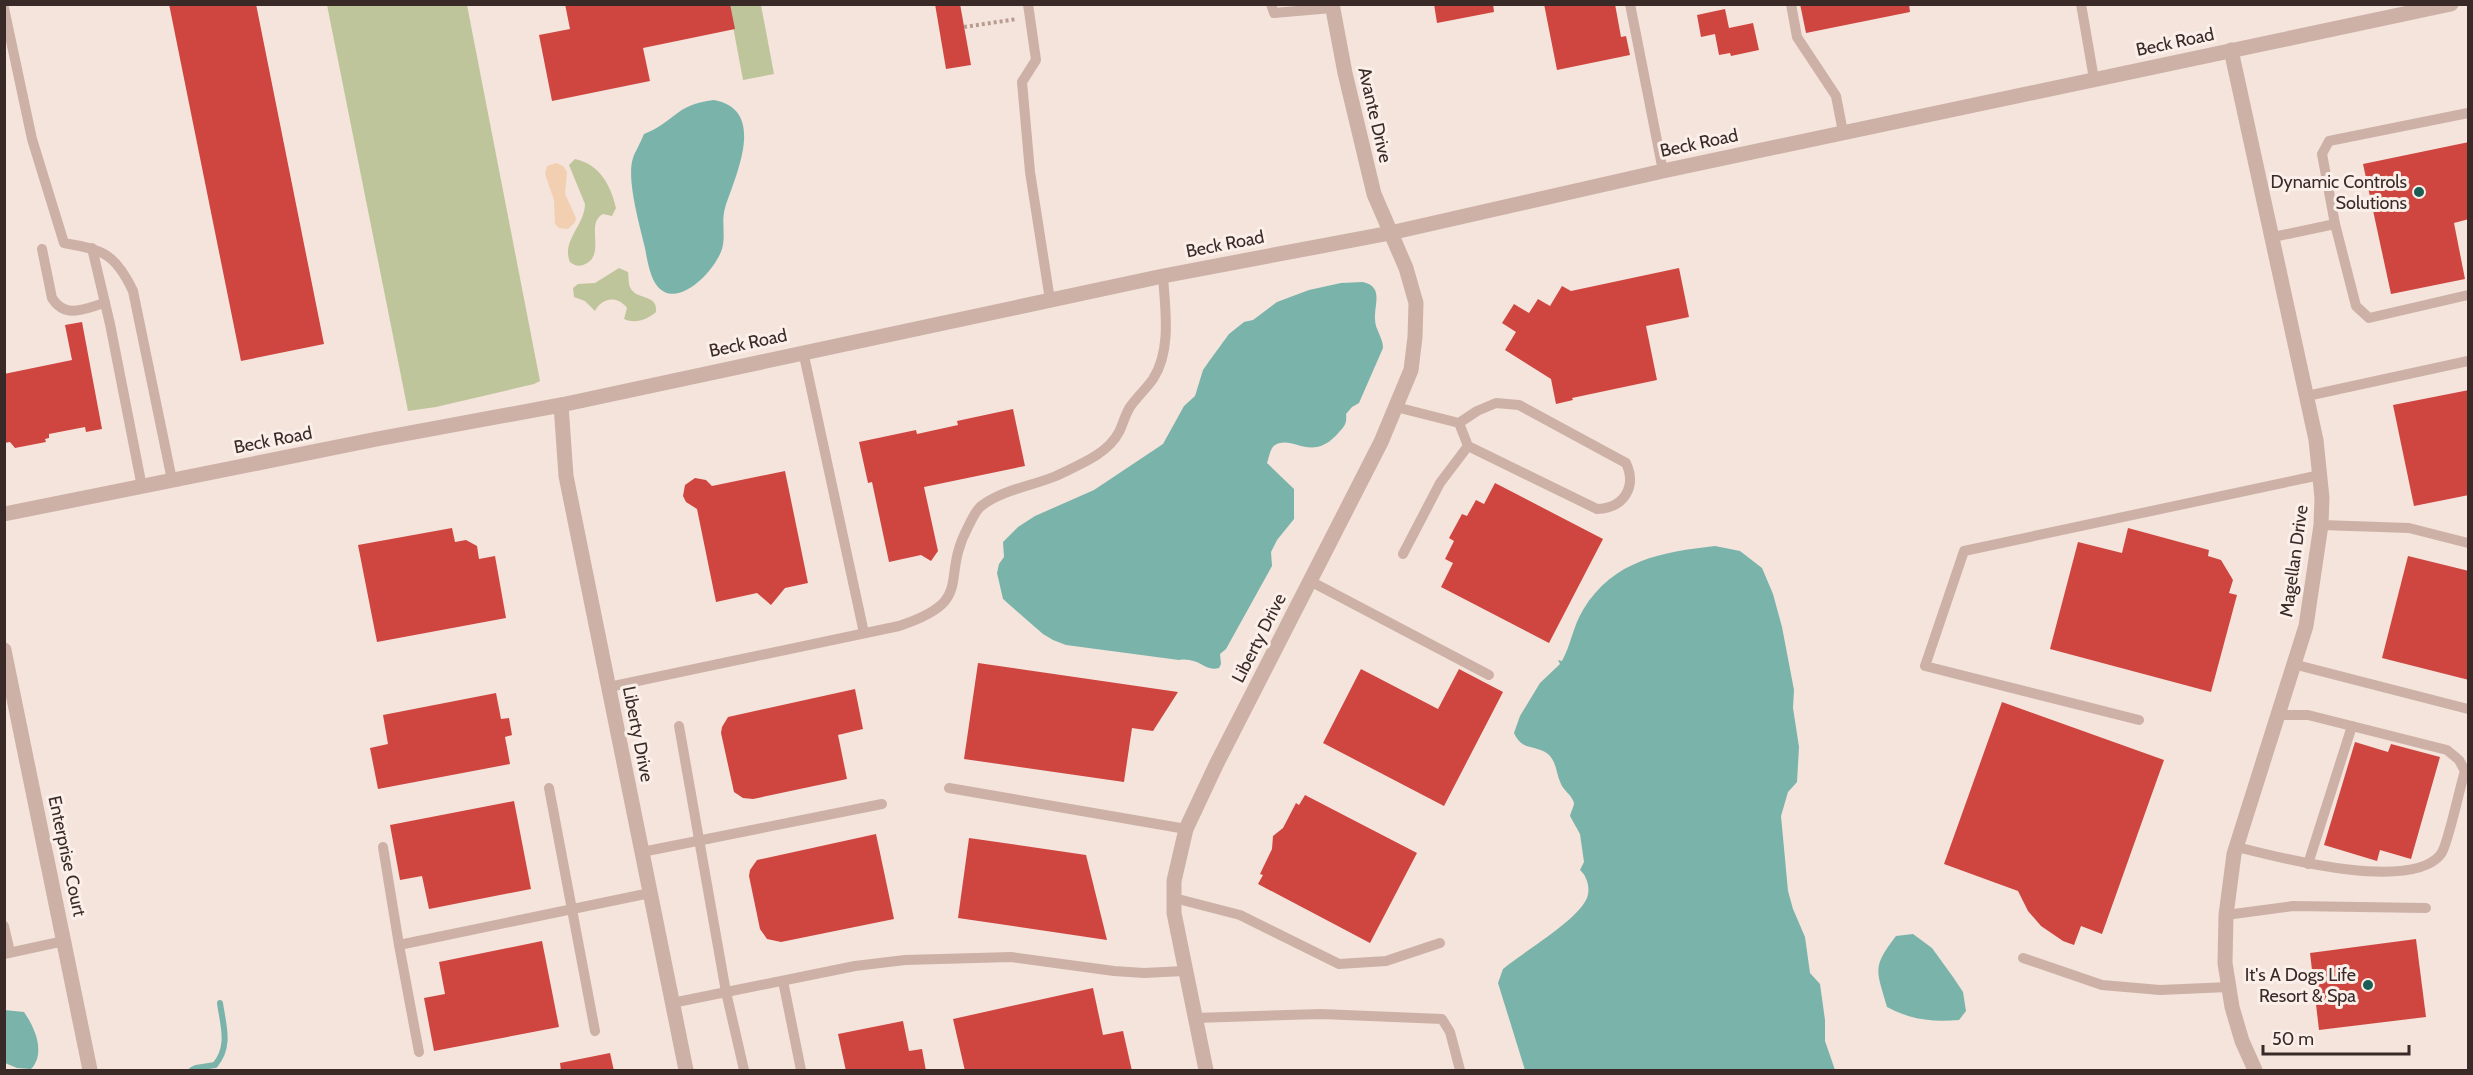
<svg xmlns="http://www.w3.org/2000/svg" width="2473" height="1075" font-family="Cabin,sans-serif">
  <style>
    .green { fill: #bfc59b }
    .sand { fill: #f2cfb1 }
    .water { fill: #79b3aa }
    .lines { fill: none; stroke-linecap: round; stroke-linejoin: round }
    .stream { stroke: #79b3aa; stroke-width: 6 }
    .building { fill: #cf4640 }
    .path { stroke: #b99b91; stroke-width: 4; stroke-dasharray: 3 3; stroke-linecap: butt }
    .service { stroke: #cdb1a7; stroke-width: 10 }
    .minor { stroke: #cdb1a7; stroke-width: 15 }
    .tertiary { stroke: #cdb1a7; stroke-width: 15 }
    .poi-dot { fill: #1a5e55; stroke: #fbefe9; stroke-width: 2 }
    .labels { text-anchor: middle; stroke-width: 6; stroke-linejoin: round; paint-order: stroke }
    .street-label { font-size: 18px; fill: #392a28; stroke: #fbefe9 }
    .poi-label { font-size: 18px; fill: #392a28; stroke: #fbefe9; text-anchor: end }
  </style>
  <rect width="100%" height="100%" fill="#f4e4dc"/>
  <g class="green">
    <polygon points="327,5 467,5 540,381 534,384 436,407 408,411"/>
    <polygon points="729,5 761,5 774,74 743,80"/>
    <path d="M575,159c25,5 36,27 41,49l-4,8 -9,-2c-19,10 5,42 -20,51 -5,2 -9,0 -13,-3 -9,-21 15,-37 15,-58l-16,-39z"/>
    <path d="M619,268l9,4c1,5 0,11 2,15 6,14 28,6 26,25 -9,8 -21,12 -32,7l3,-11c-10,-13 -25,-10 -32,3l-10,-10 -11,-4 -1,-9 5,-4 17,-1z"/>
  </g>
  <polygon class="sand" points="556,163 563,166 567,172 565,194 576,218 575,222 568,229 559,228 555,224 554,200 545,174 547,166"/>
  <g class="water">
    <path d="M714,100c54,10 21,76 11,108 -4,14 1,27 -3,41 -6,20 -43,61 -64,38 -8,-9 -11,-28 -13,-39 -5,-22 -19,-69 -12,-90 2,-6 8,-16 11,-24 30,-11 31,-30 70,-34z"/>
    <path d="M1363,282c21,5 11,22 12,37 0,11 8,18 8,29l-24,55 -7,4 -6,7c1,8 -1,12 -6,17 -28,34 -46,3 -65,14 -5,3 -6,13 -8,18l27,26v30l-17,21 -6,12 1,14 -46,83 -6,5 1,10 -2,4c-15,4 -19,-11 -40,-8l-113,-15 -13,-5 -10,-6 -40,-35 -6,-26 2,-9 5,-7 -1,-15 15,-15 17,-11 59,-26 69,-46 21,-38 11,-10 8,-26 7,-10 19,-26 15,-12 9,-2 24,-18 32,-12 32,-7z"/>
    <path d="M1715,546l25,5 22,17 11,26 9,33 12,63 -1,18 6,39 -2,35 -9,10 -7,24 7,75 5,18 12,28 5,36 10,11 5,36v21l10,29h-310l-27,-87 5,-14c20,-17 72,-47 83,-69 5,-9 2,-23 -6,-30l4,-8 -4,-28 -10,-18c1,-5 4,-9 4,-13 -2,-8 -10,-12 -13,-19 -5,-10 -4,-22 -13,-30 -14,-10 -25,-2 -34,-21l6,-17 20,-33 20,-19 -2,-4 4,1c9,-16 11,-35 21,-51 30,-50 79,-58 132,-64z"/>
    <path d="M1913,934l19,14 21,29 10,15 3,19 -7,9c-28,2 -47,0 -72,-13 -10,-36 -16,-39 9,-71z"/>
    <path d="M4,1010l20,2c11,16 22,41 7,57l-14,-1 -12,-5z"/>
  </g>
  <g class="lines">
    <path class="stream" d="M192,1070l4,-2 19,-3c16,-19 8,-40 5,-62"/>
  </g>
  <g class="building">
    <polygon points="169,4 256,4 324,344 241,361"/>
    <polygon points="565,4 730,4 735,29 643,48 650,81 552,101 539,35 570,29"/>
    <polygon points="935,4 960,4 971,65 946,69"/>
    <polygon points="1434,4 1493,4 1494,12 1437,23"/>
    <polygon points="1544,4 1615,4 1621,37 1626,36 1630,55 1557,70"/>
    <polygon points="1800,4 1909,4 1910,12 1806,33"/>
    <polygon points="1725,9 1729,28 1753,23 1759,50 1731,56 1730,53 1719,55 1715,34 1701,37 1697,15"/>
    <polygon points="2469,142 2469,219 2454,223 2465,279 2391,294 2363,164"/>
    <polygon points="1679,268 1689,317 1646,326 1657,380 1572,398 1573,400 1556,404 1551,379 1505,350 1516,332 1502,323 1514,304 1529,313 1538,299 1550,306 1562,286 1571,291"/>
    <polygon points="82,322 102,429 86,432 85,427 49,434 49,438 45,439 46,442 15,448 10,442 4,443 4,374 72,360 65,325"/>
    <polygon points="2469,390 2469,495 2414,506 2393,405"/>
    <polygon points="1013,409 1025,466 924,487 938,551 931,561 921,555 889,562 872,482 868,483 859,442 916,430 917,434 958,425 957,421"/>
    <polygon points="785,471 808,583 785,588 771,605 757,593 716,602 697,509 686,502 683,496 685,485 695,478 706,480 712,486"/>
    <polygon points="1495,483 1603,539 1549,643 1441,587 1453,563 1445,559 1454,541 1449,538 1462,514 1467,516 1476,500 1484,504"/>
    <polygon points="452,528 455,542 466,540 477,546 479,559 495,556 506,618 377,642 358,545"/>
    <polygon points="2128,528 2209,550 2208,556 2221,560 2233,580 2229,593 2237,595 2211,692 2050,649 2078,542 2122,553"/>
    <polygon points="2408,556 2469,571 2469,680 2382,658"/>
    <polygon points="978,663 1178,692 1153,731 1132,728 1124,782 964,759"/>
    <polygon points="1361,669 1438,709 1459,669 1503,692 1444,806 1323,743"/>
    <polygon points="855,689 863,729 838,735 847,779 753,799 743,798 734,792 721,733 722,727 728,717"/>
    <polygon points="496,693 501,719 509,718 512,735 505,737 510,764 378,789 370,748 388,744 383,715"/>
    <polygon points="2002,702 2164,760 2102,934 2081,926 2074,945 2063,941 2041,926 2028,911 2018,891 1944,864"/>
    <polygon points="2355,742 2388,752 2391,744 2440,757 2411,859 2380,850 2377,861 2324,845"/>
    <polygon points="1305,795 1417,853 1370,943 1258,884 1263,875 1260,874 1272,849 1273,836 1283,828 1296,803 1299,805"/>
    <polygon points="514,801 531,889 429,909 422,876 400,880 390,825"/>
    <polygon points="876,834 894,919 781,942 767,939 760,929 749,876 750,870 757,860"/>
    <polygon points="969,838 1086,855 1107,940 958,918"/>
    <polygon points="2416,939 2426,1017 2319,1030 2310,953"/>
    <polygon points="542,941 559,1027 434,1051 424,998 445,994 439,962"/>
    <polygon points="1093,988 1103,1035 1123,1031 1132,1071 965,1071 953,1019"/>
    <polygon points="903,1021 909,1051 922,1049 926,1071 846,1071 838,1034"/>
    <polygon points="610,1053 614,1071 561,1071 560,1063"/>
  </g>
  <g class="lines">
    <polyline class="path" points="964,27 1017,19"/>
    <g class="service">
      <polyline points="1028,4 1036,60 1022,82 1030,172 1050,300"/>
      <polyline points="1271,4 1274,13 1332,8"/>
      <polyline points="1630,4 1663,171"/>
      <polyline points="1791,4 1797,37 1836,96 1843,132"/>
      <polyline points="2081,4 2094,79"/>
      <path d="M4,8l28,131 32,104c39,7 51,10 69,48l39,189"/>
      <polyline points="2468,113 2329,141 2322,154 2335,224 2356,306 2369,318 2468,295"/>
      <polyline points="2273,237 2335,224"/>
      <polyline points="92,248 110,324 142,487"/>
      <path d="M42,249l10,49c14,22 33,10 53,5"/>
      <polyline points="803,351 864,633"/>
      <polyline points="2307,396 2468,361"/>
      <path d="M1396,407l63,16 18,-12 19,-8 23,2 107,58c11,24 -2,45 -29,46l-129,-63 -9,-23"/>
      <polyline points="2321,525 2409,528 2468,543"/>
      <polyline points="1403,554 1440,483 1468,446"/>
      <polyline points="1310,581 1489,675"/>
      <polyline points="2293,664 2468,709"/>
      <path d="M609,687l290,-61c78,-26 40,-45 69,-99 3,-6 7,-15 12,-20 21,-17 52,-21 76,-31 22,-11 51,-21 63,-44 4,-8 6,-17 11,-25 7,-10 16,-18 23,-28 19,-29 12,-71 10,-103"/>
      <polyline points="2139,720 1925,666 1964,551 2320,475"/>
      <polyline points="679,726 726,992 744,1070"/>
      <polyline points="549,788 595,1031"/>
      <polyline points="949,788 1186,829"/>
      <polyline points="383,847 399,945"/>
      <path d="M2237,847c40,10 174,46 204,7 7,-9 19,-68 24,-83l-6,-11 -12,-10 -139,-35h-32"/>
      <polyline points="642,852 882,804"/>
      <polyline points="2308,864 2352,726"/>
      <polyline points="1174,898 1240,915 1339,964 1386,961 1440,943"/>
      <polyline points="2226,915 2293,906 2426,908"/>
      <polyline points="4,926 10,952"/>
      <polyline points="4,954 64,941"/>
      <polyline points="2023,958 2102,985 2160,990 2229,987"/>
      <polyline points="783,981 801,1070"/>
      <polyline points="672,1003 855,966 905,960 1011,957 1114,971 1144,973 1184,971"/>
      <polyline points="1195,1018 1321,1014 1442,1019 1450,1032 1460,1070"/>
      <polyline points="419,1052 399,945 650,893"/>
    </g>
    <g class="minor">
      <polyline points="2231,50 2316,440 2322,498 2321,525 2306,626 2234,854 2226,915 2225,963 2232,1007 2242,1041 2255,1070"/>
      <polyline points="561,405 566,476 686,1070"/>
      <polyline points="4,650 90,1070"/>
      <polyline points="1206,1070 1174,913 1174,881 1186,829 1216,765 1381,442 1411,370 1415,337 1416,303 1406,268 1374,194 1345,73 1332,4"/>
    </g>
    <polyline class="tertiary" points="4,514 377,439 561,405 1163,276 1390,233 1663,171 2451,4"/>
  </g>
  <g class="poi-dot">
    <circle cx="2419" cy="192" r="6"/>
    <circle cx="2368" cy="985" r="6"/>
  </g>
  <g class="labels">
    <g class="street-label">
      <text transform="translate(2175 42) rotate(-12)" y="6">Beck Road</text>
      <text transform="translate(1375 115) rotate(77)" y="6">Avante Drive</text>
      <text transform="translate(1699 143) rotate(-12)" y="6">Beck Road</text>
      <text transform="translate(1225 244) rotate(-11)" y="6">Beck Road</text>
      <text transform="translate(748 343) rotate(-12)" y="6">Beck Road</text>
      <text transform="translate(273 440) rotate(-11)" y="6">Beck Road</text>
      <text transform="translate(2294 561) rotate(-82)" y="6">Magellan Drive</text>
      <text transform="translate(1259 638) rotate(-63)" y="6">Liberty Drive</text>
      <text transform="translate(638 734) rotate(79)" y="6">Liberty Drive</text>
      <text transform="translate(67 856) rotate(78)" y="6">Enterprise Court</text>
    </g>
    <g class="poi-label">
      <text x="2407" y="188">Dynamic Controls<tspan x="2407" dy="21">Solutions</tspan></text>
      <text x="2356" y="981">It's A Dogs Life<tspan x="2356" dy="21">Resort &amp; Spa</tspan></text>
    </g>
  </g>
  <rect width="2473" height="1075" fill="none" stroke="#392a28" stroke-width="12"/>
  <path d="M2263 1045v9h146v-9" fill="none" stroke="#392a28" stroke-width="3"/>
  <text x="2272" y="1045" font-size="18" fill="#392a28" stroke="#fbefe9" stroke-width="4.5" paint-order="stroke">50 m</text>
</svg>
